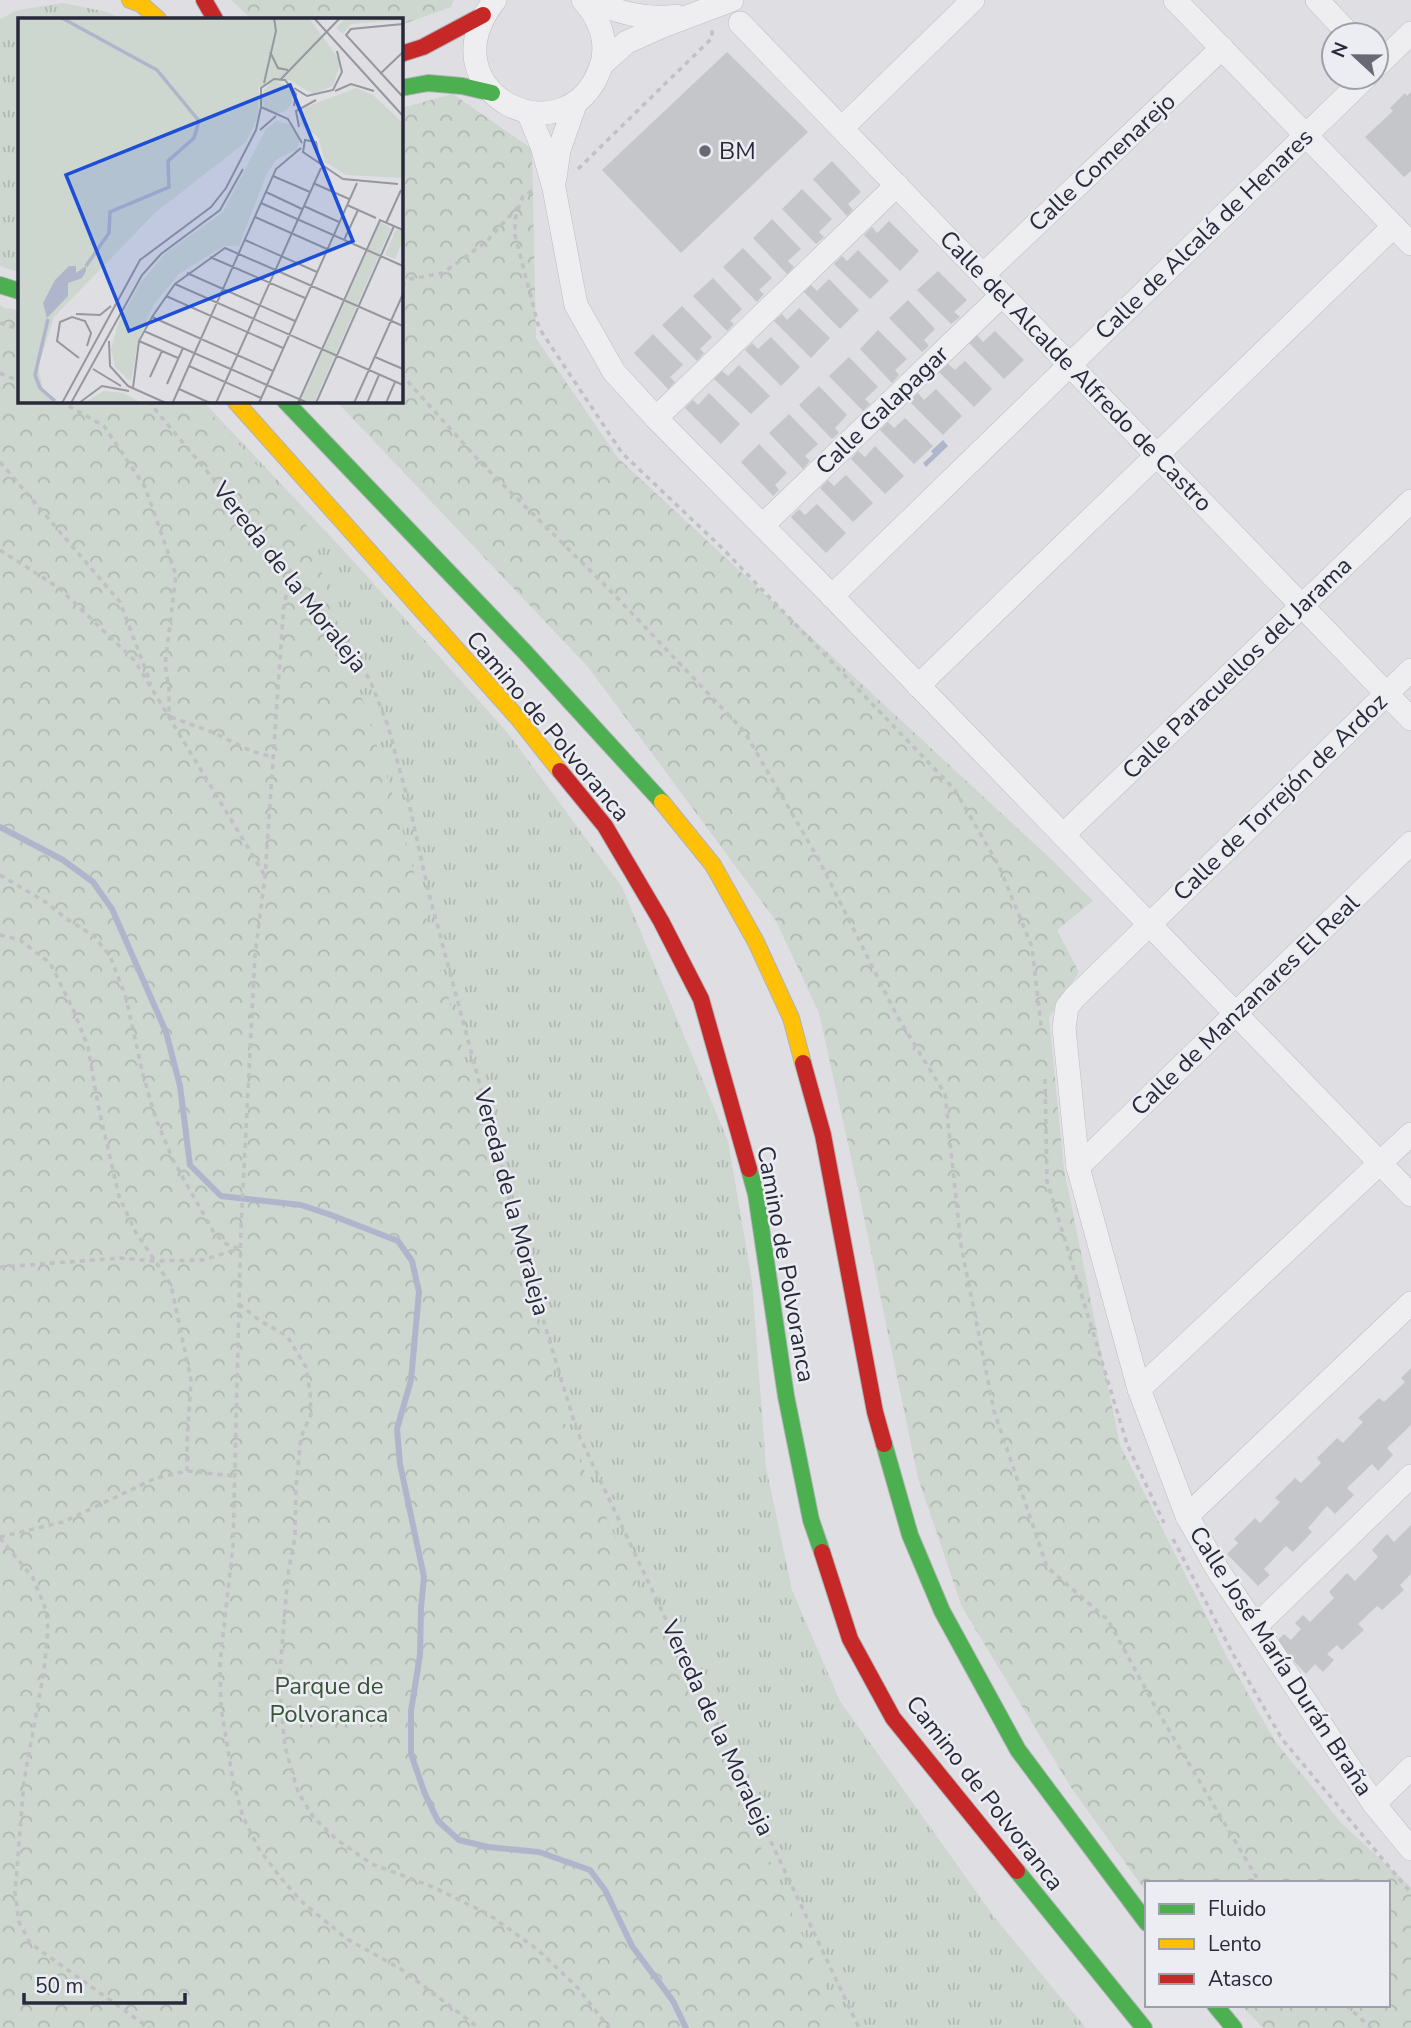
<svg xmlns="http://www.w3.org/2000/svg" width="1411" height="2028" font-family="'Nunito Sans',sans-serif">
  <style>
    .grass { fill: url(#grass-tufts) }
    .park { fill: url(#park-crowns) }
    .water { fill: url(#water-ripples) }
    .lines { fill: none; stroke-linecap: round; stroke-linejoin: round }
    .stream { stroke: #afb6cc; stroke-width: 6 }
    .building { fill: #c5c6ca }
    .street-casing { stroke: #bdbdc1; stroke-width: 24 }
    .fast-casing { stroke: #b1b2b8; stroke-width: 18 }
    .slow-casing { stroke: #b1b2b8; stroke-width: 18 }
    .jam-casing { stroke: #b1b2b8; stroke-width: 18 }
    .path { stroke: #c0c0c5; stroke-width: 3.5; stroke-dasharray: 5 5; stroke-linecap: butt }
    .street { stroke: #eeeef0; stroke-width: 23 }
    .fast { stroke: #4caf50; stroke-width: 16 }
    .slow { stroke: #ffc107; stroke-width: 16 }
    .jam { stroke: #c62828; stroke-width: 16 }
    .poi-dot { fill: #686975; stroke: #ecedf3; stroke-width: 2.5 }
    .labels { text-anchor: middle; stroke-width: 5; stroke-linejoin: round; paint-order: stroke }
    .poi-label { font-size: 24px; fill: #282a3a; stroke: #ecedf3; text-anchor: start }
    .street-label { font-size: 24px; fill: #282a3a; stroke: #ecedf3 }
    .park-label { font-size: 24px; fill: #375438; stroke: #ecedf3 }
    .inset-river { fill: none; stroke: #afb6cc; stroke-width: 3.5 }
    .inset-road { fill: none; stroke: #96979f; stroke-width: 2 }
    .view { fill: #1d4ed8; fill-opacity: 0.15; stroke: #1d4ed8; stroke-width: 3.5 }
    .inset-edge { fill: none; stroke: #282a3a; stroke-width: 3.5 }
  </style>
  <defs>
    <pattern id="grass-tufts" width="24" height="20" patternUnits="userSpaceOnUse" patternTransform="scale(1.75)"><rect width="24" height="20" fill="#cdd6cf"/><path d="M3 7l-1-3M5 7V3M7 7l1-3M15 17l-1-3M17 17v-4M19 17l1-3" fill="none" stroke="#b0b8b2"/></pattern>
    <pattern id="park-crowns" width="20" height="18" patternUnits="userSpaceOnUse" patternTransform="scale(1.75)"><rect width="20" height="18" fill="#cdd6cf"/><path d="M2 6a3 3 0 1 1 6 0M12 15a3 3 0 1 1 6 0" fill="none" stroke="#b0b8b2"/></pattern>
    <pattern id="water-ripples" width="26" height="14" patternUnits="userSpaceOnUse" patternTransform="scale(1.75)"><rect width="26" height="14" fill="#afb6cc"/><path d="M2 4q2-2 4 0t4 0M15 11q2-2 4 0t4 0" fill="none" stroke="#8e94a7"/></pattern>
  </defs>
  <rect width="100%" height="100%" fill="#dfdfe3"/>
  <g class="grass">
    <polygon points="63,3 108,12 121,19 19,19 19,272 0,266 0,19 18,10"/>
    <polygon points="0,305 5,308 19,310 19,401 203,401 347,554 507,732 622,887 728,1141 752,1281 766,1467 792,1590 840,1701 995,1918 1086,2028 0,2028"/>
  </g>
  <g class="park">
    <polygon points="231,0 454,0 451,7 401,25 401,19 251,19"/>
    <polygon points="453,94 532,149 536,338 618,458 1054,862 1093,901 1057,930 1079,972 1049,1018 1064,1169 1120,1445 1226,1655 1275,1741 1342,1824 1411,1887 1411,2028 1263,2028 1241,2005 1388,2005 1388,1883 1147,1883 1147,1893 1070,1786 962,1607 918,1478 860,1198 819,1013 776,921 588,667 336,401 401,401 401,108"/>
    <polygon points="0,308 19,312 19,401 197,401 219,422 305,520 394,799 569,1438 812,1956 844,2028 0,2028"/>
  </g>
  <polygon class="water" points="943,440 948,446 926,467 923,463 933,454 931,451"/>
  <g class="lines">
    <polyline class="stream" points="0,827 63,860 93,882 112,909 166,1032 180,1086 190,1165 221,1196 301,1205 331,1215 398,1241 412,1261 419,1292 411,1380 397,1429 400,1464 424,1577 421,1608 420,1655 411,1711 411,1754 425,1794 438,1821 459,1840 488,1847 539,1852 590,1870 605,1890 632,1946 673,2001 686,2028"/>
  </g>
  <g class="building">
    <polygon points="727,52 808,132 681,253 602,170"/>
    <polygon points="1411,92 1411,171 1404,177 1365,137 1393,111 1390,108 1405,93 1407,96"/>
    <polygon points="832,161 861,192 848,204 853,210 847,216 813,179"/>
    <polygon points="802,189 832,219 819,232 824,237 816,244 782,209"/>
    <polygon points="772,219 801,249 788,261 794,267 787,274 753,238"/>
    <polygon points="889,221 919,251 900,271 864,235 872,227 877,233"/>
    <polygon points="743,248 772,278 759,290 764,294 757,302 723,267"/>
    <polygon points="858,250 889,281 870,299 834,264 842,256 847,261"/>
    <polygon points="938,271 967,300 954,312 960,317 951,324 917,290"/>
    <polygon points="713,278 742,309 730,321 734,324 727,331 693,296"/>
    <polygon points="829,279 859,310 840,329 804,292 811,285 817,291"/>
    <polygon points="908,300 935,329 924,340 929,346 922,352 889,318"/>
    <polygon points="682,306 712,337 700,349 704,353 697,361 662,325"/>
    <polygon points="799,308 830,338 811,358 774,321 782,314 787,320"/>
    <polygon points="878,330 907,359 895,370 899,375 892,383 860,349"/>
    <polygon points="995,331 1024,360 1004,379 969,343 977,335 983,342"/>
    <polygon points="653,334 683,365 670,377 675,382 668,389 634,353"/>
    <polygon points="771,337 800,367 781,386 745,350 752,343 758,349"/>
    <polygon points="849,357 878,387 865,399 870,404 863,411 829,376"/>
    <polygon points="965,361 992,389 974,407 939,372 948,364 955,370"/>
    <polygon points="739,365 770,396 751,414 714,379 722,371 728,376"/>
    <polygon points="819,386 847,415 835,428 839,433 832,439 799,405"/>
    <polygon points="936,389 962,416 943,435 909,401 918,393 924,400"/>
    <polygon points="709,393 740,424 721,444 685,408 693,400 698,405"/>
    <polygon points="789,414 818,444 805,456 810,461 803,469 769,433"/>
    <polygon points="905,418 933,446 914,464 880,430 888,422 894,428"/>
    <polygon points="759,444 787,473 775,485 779,490 773,496 741,462"/>
    <polygon points="875,446 904,476 885,494 851,459 858,451 865,457"/>
    <polygon points="846,475 873,503 853,522 820,488 828,480 834,486"/>
    <polygon points="817,504 846,533 826,553 791,517 799,509 805,515"/>
    <polygon points="1411,1368 1411,1425 1387,1448 1393,1455 1378,1471 1372,1464 1347,1488 1354,1495 1335,1514 1327,1506 1308,1528 1312,1532 1293,1552 1286,1546 1264,1569 1270,1575 1258,1586 1227,1554 1238,1543 1234,1539 1255,1518 1260,1523 1280,1502 1275,1498 1295,1478 1301,1483 1321,1463 1317,1458 1337,1438 1343,1443 1363,1422 1358,1418 1379,1398 1384,1402 1405,1382 1401,1378"/>
    <polygon points="1411,1525 1411,1574 1400,1585 1404,1590 1382,1610 1377,1606 1358,1624 1364,1630 1342,1650 1337,1645 1327,1654 1334,1660 1323,1672 1315,1664 1306,1674 1276,1642 1284,1634 1291,1640 1301,1629 1295,1623 1303,1615 1310,1622 1334,1598 1329,1592 1347,1573 1355,1581 1378,1557 1372,1550 1387,1534 1394,1542"/>
  </g>
  <g class="lines">
    <g class="street-casing">
      <g id="street">
        <path d="M495,0c-72,92 70,162 105,69 10,-25 0,-50 -17,-69"/>
        <path d="M584,0c30,10 60,21 92,16"/>
        <polyline points="1175,0 1411,244"/>
        <polyline points="1317,0 1350,35"/>
        <polyline points="740,23 1411,719"/>
        <polyline points="602,64 627,42 663,26 732,0"/>
        <polyline points="1376,67 1411,33"/>
        <polyline points="528,112 542,146 554,188 576,305 614,372 656,418 832,596 1411,1195"/>
        <polyline points="842,128 973,0"/>
        <polyline points="555,178 559,150 576,102"/>
        <polyline points="983,275 1222,48"/>
        <polyline points="656,418 897,185"/>
        <polyline points="763,525 1002,295"/>
        <polyline points="832,596 1366,77"/>
        <polyline points="1411,670 1074,998 1067,1007 1064,1028 1078,1167 1139,1389 1187,1516 1219,1572 1374,1804 1411,1849"/>
        <polyline points="918,686 1394,226"/>
        <polyline points="1063,835 1411,501"/>
        <polyline points="1078,1167 1411,843"/>
        <polyline points="1139,1389 1411,1134"/>
        <polyline points="1187,1516 1411,1303"/>
        <polyline points="1256,1626 1411,1476"/>
        <polyline points="1374,1804 1411,1768"/>
      </g>
    </g>
    <g class="fast-casing">
      <g id="fast">
        <polyline points="401,88 428,83 462,86 492,93"/>
        <polyline points="0,285 19,291"/>
        <polyline points="285,401 523,650 662,802"/>
        <polyline points="749,1169 756,1194 786,1396 811,1520 822,1552"/>
        <polyline points="884,1444 910,1535 942,1611 1018,1750 1147,1923"/>
        <polyline points="1017,1871 1144,2028"/>
        <polyline points="1215,2005 1234,2028"/>
      </g>
    </g>
    <g class="slow-casing">
      <g id="slow">
        <polyline points="130,0 141,4 158,19"/>
        <polyline points="235,401 517,717 560,771"/>
        <polyline points="662,802 713,865 756,942 791,1018 803,1063"/>
      </g>
    </g>
    <g class="jam-casing">
      <g id="jam">
        <polyline points="204,0 215,19"/>
        <polyline points="401,54 423,47 483,15"/>
        <polyline points="560,771 605,826 661,921 701,999 749,1169"/>
        <polyline points="803,1063 823,1135 875,1412 884,1444"/>
        <polyline points="822,1552 850,1639 893,1718 1017,1871"/>
      </g>
    </g>
    <g class="path">
      <polyline points="578,169 712,38 712,30"/>
      <polyline points="532,191 523,196 515,219 515,235 539,328 622,453 722,548 955,790 999,866 1032,947 1041,1026"/>
      <polyline points="401,285 410,279 443,273 486,242 518,207"/>
      <polyline points="0,323 19,329"/>
      <polyline points="0,373 19,381"/>
      <polyline points="401,374 482,464 602,582 744,731 819,860 897,1016 945,1094 961,1245 994,1411 1047,1567 1108,1620 1157,1710 1260,1883"/>
      <polyline points="60,401 104,426 145,487 176,575 165,665 169,688 169,715"/>
      <polyline points="148,401 294,575 350,649 370,680 388,726 411,812 428,890 539,1306 577,1431 859,2028"/>
      <polyline points="0,462 120,602 151,684"/>
      <polyline points="0,550 59,588 135,661 264,874"/>
      <polyline points="293,576 284,602 265,876 255,955 241,1227 233,1545 220,1663 221,1707 233,1781 243,1817 259,1849 280,1877 301,1901 347,1939 401,1969 479,2028"/>
      <polyline points="171,717 212,732 251,751 273,757"/>
      <polyline points="0,875 44,901 67,919 94,936 110,956 126,998 143,1075 156,1119 173,1160 213,1231 224,1243 240,1249"/>
      <polyline points="0,935 20,940 50,963 72,1007 88,1047 98,1105 119,1196 135,1231 171,1285 191,1380 187,1443 187,1471"/>
      <polyline points="1045,1079 1047,1181 1127,1444 1164,1523"/>
      <polyline points="0,1267 120,1258 155,1261 203,1260 238,1249"/>
      <polyline points="239,1304 259,1320 287,1336 306,1367 310,1391 311,1414 301,1437 296,1486 295,1537 288,1574 279,1683 285,1747 298,1792 314,1818 336,1839 372,1864 433,1887 488,1914 537,1949 578,1988 609,2028"/>
      <polyline points="0,1537 63,1522 156,1478 187,1471 235,1476"/>
      <polyline points="0,1538 33,1578 46,1610 48,1629 44,1671 24,1781 15,1893 19,1922 30,1943 149,2028"/>
      <polyline points="1173,1539 1233,1654 1282,1739 1411,1893"/>
      <polyline points="1346,2005 1371,2028"/>
    </g>
    <use href="#street" class="street"/>
    <use href="#fast" class="fast"/>
    <use href="#slow" class="slow"/>
    <use href="#jam" class="jam"/>
  </g>
  <circle class="poi-dot" cx="705" cy="151" r="7"/>
  <g class="labels">
    <g class="poi-label">
      <text x="719" y="159">BM</text>
    </g>
    <g class="street-label">
      <text transform="translate(1102 162) rotate(-43)" y="8">Calle Comenarejo</text>
      <text transform="translate(1204 234) rotate(-44)" y="8">Calle de Alcalá de Henares</text>
      <text transform="translate(1076 371) rotate(46)" y="8">Calle del Alcalde Alfredo de Castro</text>
      <text transform="translate(882 410) rotate(-44)" y="8">Calle Galapagar</text>
      <text transform="translate(290 577) rotate(52)" y="8">Vereda de la Moraleja</text>
      <text transform="translate(1237 668) rotate(-44)" y="8">Calle Paracuellos del Jarama</text>
      <text transform="translate(548 726) rotate(50)" y="8">Camino de Polvoranca</text>
      <text transform="translate(1280 797) rotate(-44)" y="8">Calle de Torrejón de Ardoz</text>
      <text transform="translate(1245 1005) rotate(-44)" y="8">Calle de Manzanares El Real</text>
      <text transform="translate(512 1202) rotate(75)" y="8">Vereda de la Moraleja</text>
      <text transform="translate(786 1264) rotate(80)" y="8">Camino de Polvoranca</text>
      <text transform="translate(1281 1661) rotate(57)" y="8">Calle José María Durán Braña</text>
      <text transform="translate(718 1728) rotate(65)" y="8">Vereda de la Moraleja</text>
      <text transform="translate(985 1793) rotate(52)" y="8">Camino de Polvoranca</text>
    </g>
    <g class="park-label">
      <text x="329" y="1694">Parque de<tspan x="329" dy="28">Polvoranca</tspan></text>
    </g>
  </g>
  <g transform="translate(18 18)">
    <rect width="385" height="385" fill="#dfdfe3"/>
    <path d="M244 80a15 15 0 1 1 30 0a15 15 0 1 1-30 0ZM378,211l7,3v8l-8,19 -10,-4z" fill="#cdd6cf"/>
    <path d="M0,0h291l32,44 -8,24 -20,8 -24,-14 -30,7 -1,29 -12,26 -90,70 -102,105 -16,50 5,22 12,10 -2,4h-35zM327,0h58v2l-52,4 -8,10 -7,-6zM338,70l17,7 30,28v55l-57,-3 -21,-13 -7,-25 -18,-13 1,-15zM258,103l13,3 11,15 -3,11 -20,9 -10,14 -28,73h-15l-44,27 -26,31 -16,37 -7,41 -16,-15 -4,-18 7,-25 22,-41 27,-31 56,-40 43,-83zM362,204l11,6 -77,175h-14zM86,373l20,2 17,10h-58z" fill="#cdd6cf"/>
    <path d="M0,3h23l4,16 -7,1h21v8l-41,-3z" fill="#cdd6cf"/>
    <path d="M51,248h7v7l10,-7v5l-4,7 -14,5v13l-21,22 -4,-15 12,-23z" fill="#afb6cc"/>
    <path class="inset-river" d="M44,0l95,52 42,51 -5,17 -26,23 1,26 -59,25 -1,21 -23,33M30,301l-13,56 5,13 15,13"/>
    <path class="inset-road" d="M296,0l89,98M385,6l-52,5 -5,6 57,62M252,34l8,16 10,2M362,56l23,-22M263,61l59,-61M246,65l12,-52 -2,-13M276,70l13,8 26,-6 9,-18 -5,-21M317,73l16,-7 23,7M276,88l2,-12 -11,-14 -11,-1 -13,9v19l27,12 14,24M281,109l-3,-16 20,-11M242,112l16,-14M302,145l-4,-21 -11,-2 -2,12 40,27 55,5M255,158l37,16M295,165l36,16M248,174l36,17M243,185l142,63M329,187l29,13M286,188l35,16M237,199l72,32M368,205l15,-33M227,222l72,32M326,222l14,-30M192,239l95,41M169,255l108,48M157,266l228,101M148,278l117,52M58,296l24,1 11,-9M134,299l121,54M126,313l164,72M91,323l1,25 18,20M121,323l39,17M357,339l28,12M61,340l-22,-17 3,-19 12,-5 13,4 6,12 -4,13M171,348l72,32M75,351l28,17M132,359l12,-26M149,366l16,-36M110,368l38,17M115,370l6,-47 13,-24 23,-33 50,-36 178,78M161,371l31,14M155,384l103,-233 25,-21M44,385l78,-143 71,-53 15,-19 30,-58 5,-23M53,385l71,-128 19,-21 59,-44 23,-41M61,385l23,-17 27,5M198,385l105,-235M241,385l98,-220M280,385l82,-183 23,10M298,385l78,-177M336,385l49,-109M349,385l12,-28M368,385l9,-21"/>
    <path class="view" d="M272,67l63,156 -224,90 -63,-156z"/>
    <rect width="385" height="385" class="inset-edge"/>
  </g>
  <rect x="1145" y="1881" width="245" height="126" fill="#ecedf3" stroke="#9e9fa9" stroke-width="2"/>
  <rect x="1159" y="1904" width="35" height="10" fill="#4caf50" stroke="#9e9fa9" stroke-width="2"/>
  <text x="1208" y="1916" font-size="21" fill="#282a3a">Fluido</text>
  <rect x="1159" y="1939" width="35" height="10" fill="#ffc107" stroke="#9e9fa9" stroke-width="2"/>
  <text x="1208" y="1951" font-size="21" fill="#282a3a">Lento</text>
  <rect x="1159" y="1974" width="35" height="10" fill="#c62828" stroke="#9e9fa9" stroke-width="2"/>
  <text x="1208" y="1986" font-size="21" fill="#282a3a">Atasco</text>
  <g transform="translate(1355 56) rotate(292)"><circle r="33" fill="#ecedf3" stroke="#9e9fa9" stroke-width="2"/>
  <path d="M0-5L12 26L0 18L-12 26Z" fill="#686975"/>
  <text y="-10" font-size="19" font-weight="bold" text-anchor="middle" fill="#282a3a">N</text>
  </g>
  <path d="M24 1993v10h161v-10" fill="none" stroke="#282a3a" stroke-width="3.5"/>
  <text x="35" y="1993" font-size="21" fill="#282a3a" stroke="#ecedf3" stroke-width="5" paint-order="stroke">50 m</text>
</svg>
